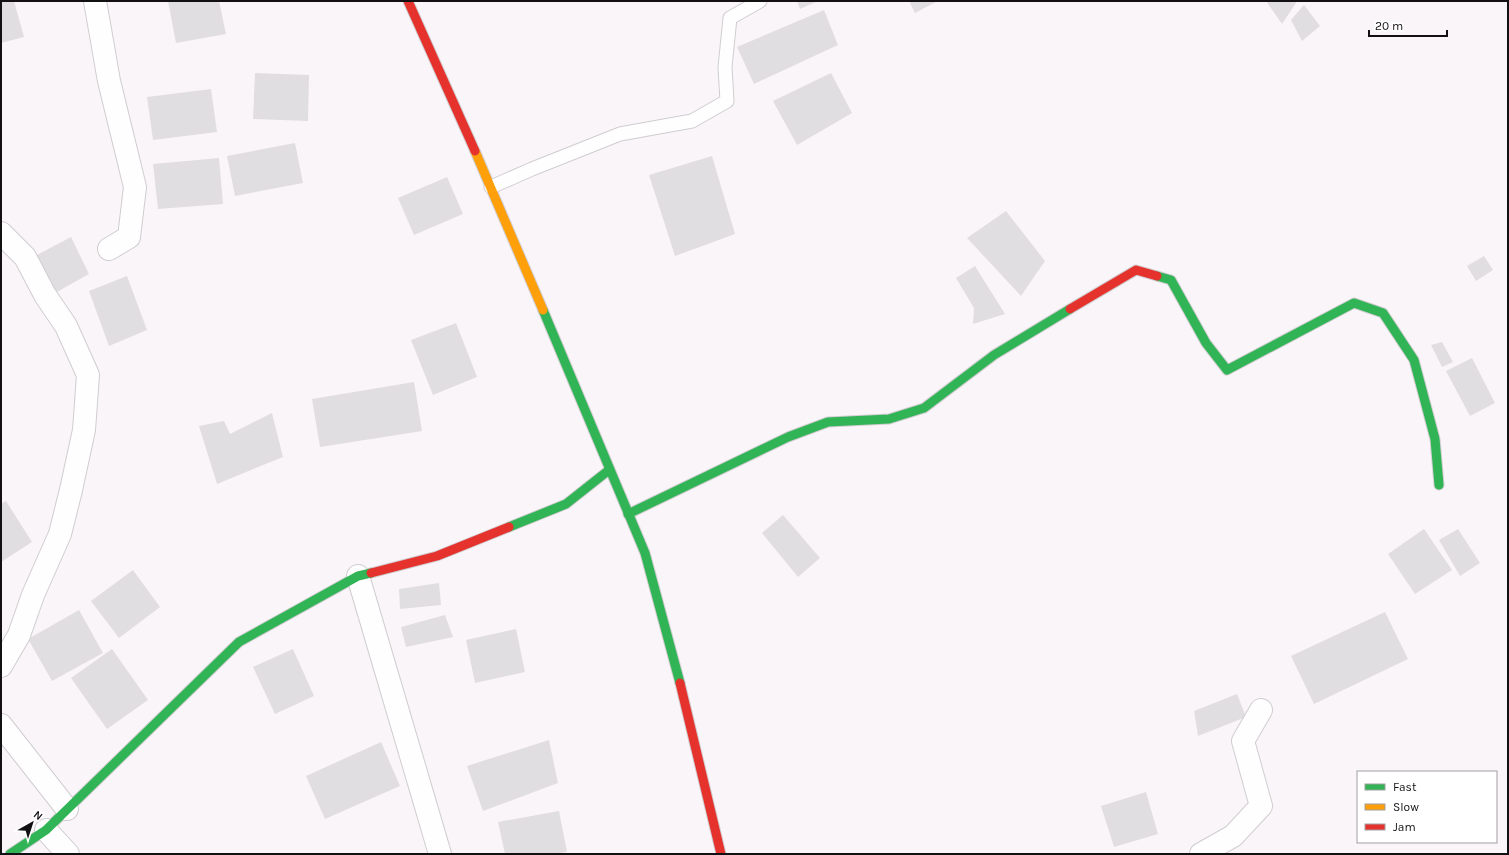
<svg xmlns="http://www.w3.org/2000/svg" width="1509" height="855" font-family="Karla,sans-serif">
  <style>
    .building { fill: #e1dee1 }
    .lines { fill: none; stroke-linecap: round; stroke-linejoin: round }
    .lane-casing { stroke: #d0cdd0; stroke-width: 15 }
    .street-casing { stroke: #d0cdd0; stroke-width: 24 }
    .fast-casing { stroke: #d0cdd0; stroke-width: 11 }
    .slow-casing { stroke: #d0cdd0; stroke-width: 11 }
    .jam-casing { stroke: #d0cdd0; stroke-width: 11 }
    .lane { stroke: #fefefe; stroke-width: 13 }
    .street { stroke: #fefefe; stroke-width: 22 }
    .fast { stroke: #30b455; stroke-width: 9 }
    .slow { stroke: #ff9f0a; stroke-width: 9 }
    .jam { stroke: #e5322d; stroke-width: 9 }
  </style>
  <rect width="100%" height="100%" fill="#faf5f9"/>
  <g class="building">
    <polygon points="1,1 14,1 24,37 1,43"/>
    <polygon points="168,1 219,1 226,34 176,43"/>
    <polygon points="797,1 818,1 800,9"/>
    <polygon points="909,1 938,1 915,13"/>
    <polygon points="1266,1 1295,1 1296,3 1282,24"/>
    <polygon points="1304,5 1320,26 1302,41 1291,20"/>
    <polygon points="824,10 838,45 754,84 737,47"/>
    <polygon points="255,73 309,75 308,121 253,119"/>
    <polygon points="831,73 852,113 797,145 773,101"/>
    <polygon points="211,89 217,132 153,140 147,97"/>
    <polygon points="295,143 303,183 235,196 227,156"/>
    <polygon points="712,156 735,234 675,256 649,175"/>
    <polygon points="219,158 223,204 158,209 153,164"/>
    <polygon points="447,177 463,214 414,235 398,198"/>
    <polygon points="1006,211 1045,261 1021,296 967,238"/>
    <polygon points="71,237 89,274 55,293 35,256"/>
    <polygon points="1484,256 1493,270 1476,281 1467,266"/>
    <polygon points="975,266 1005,314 973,324 974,308 956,278"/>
    <polygon points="127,276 147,330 109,346 89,291"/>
    <polygon points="456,323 477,377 433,395 411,340"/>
    <polygon points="1442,342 1453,362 1442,367 1431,345"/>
    <polygon points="1472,358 1495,403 1470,416 1446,371"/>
    <polygon points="414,382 422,431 320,447 312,399"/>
    <polygon points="272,413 283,457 217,484 199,426 224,421 230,434"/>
    <polygon points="6,501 32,542 1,562 1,504"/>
    <polygon points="783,515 820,558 798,577 762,533"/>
    <polygon points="1424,529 1452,570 1415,594 1388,554"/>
    <polygon points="1458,529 1480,563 1460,576 1439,540"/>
    <polygon points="133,570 160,607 119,638 91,601"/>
    <polygon points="439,583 441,605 400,609 399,589"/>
    <polygon points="79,610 103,653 52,681 28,639"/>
    <polygon points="1385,612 1408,659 1314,704 1291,656"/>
    <polygon points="445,615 453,637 406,647 401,627"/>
    <polygon points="516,629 525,672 475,683 466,640"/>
    <polygon points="112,649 148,700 107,729 71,678"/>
    <polygon points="293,649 314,696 275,714 253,667"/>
    <polygon points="1237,694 1246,717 1198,736 1194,711"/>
    <polygon points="549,740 558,783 483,811 467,766"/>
    <polygon points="381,742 400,786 325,819 306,776"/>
    <polygon points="1146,792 1158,834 1114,847 1101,806"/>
    <polygon points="559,811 567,852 554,854 505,854 498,822"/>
  </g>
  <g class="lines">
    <g class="lane-casing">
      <polyline id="lane" points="491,187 532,169 620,134 692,121 727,101 725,67 730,18 760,1"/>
    </g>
    <g class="street-casing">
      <g id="street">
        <polyline points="95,1 109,81 135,187 129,237 109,249"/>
        <polyline points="1,233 25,257 45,295 66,326 88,375 84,430 71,490 60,534 33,595 19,635 1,666"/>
        <polyline points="358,576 440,854"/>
        <polyline points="1,725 67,809"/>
        <polyline points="46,830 68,854"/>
        <polyline points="1201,854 1233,836 1261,806 1243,741 1261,710"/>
      </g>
    </g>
    <g class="fast-casing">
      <g id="fast">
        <polyline points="1157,276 1171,280 1206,343 1227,370 1354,303 1383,313 1414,360 1435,439 1439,485"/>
        <polyline points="543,310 645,553 680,683"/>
        <polyline points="628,514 788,437 828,422 889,419 924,408 994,355 1070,309"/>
        <polyline points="509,527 566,504 609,470"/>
        <polyline points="10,854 46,830 239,642 358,576 371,573"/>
      </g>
    </g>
    <g class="slow-casing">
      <polyline id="slow" points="475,151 543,310"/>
    </g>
    <g class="jam-casing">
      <g id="jam">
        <polyline points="408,1 475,151"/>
        <polyline points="1070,309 1136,270 1157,276"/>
        <polyline points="371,573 437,556 509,527"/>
        <polyline points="680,683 721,854"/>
      </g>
    </g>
    <use href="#lane" class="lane"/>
    <use href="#street" class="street"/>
    <use href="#fast" class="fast"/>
    <use href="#slow" class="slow"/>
    <use href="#jam" class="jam"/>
  </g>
  <rect width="1509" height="855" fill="none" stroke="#131013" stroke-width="4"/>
  <rect x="1357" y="771" width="140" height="72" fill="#ffffff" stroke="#a19fa1"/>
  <rect x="1365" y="784" width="20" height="6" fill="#30b455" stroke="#a19fa1"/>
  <text x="1393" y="791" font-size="12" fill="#131013">Fast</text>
  <rect x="1365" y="804" width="20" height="6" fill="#ff9f0a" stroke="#a19fa1"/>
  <text x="1393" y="811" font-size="12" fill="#131013">Slow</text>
  <rect x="1365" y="824" width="20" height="6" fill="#e5322d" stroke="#a19fa1"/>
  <text x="1393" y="831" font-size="12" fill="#131013">Jam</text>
  <g transform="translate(32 823) rotate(39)" stroke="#ffffff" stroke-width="3" paint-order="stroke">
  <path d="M0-3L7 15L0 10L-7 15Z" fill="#131013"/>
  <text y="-6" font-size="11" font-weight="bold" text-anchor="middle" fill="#131013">N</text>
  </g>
  <path d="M1369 30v6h78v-6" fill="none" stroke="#131013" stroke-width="2"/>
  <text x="1375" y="30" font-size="12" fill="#131013" stroke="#ffffff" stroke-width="3" paint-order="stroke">20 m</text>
</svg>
